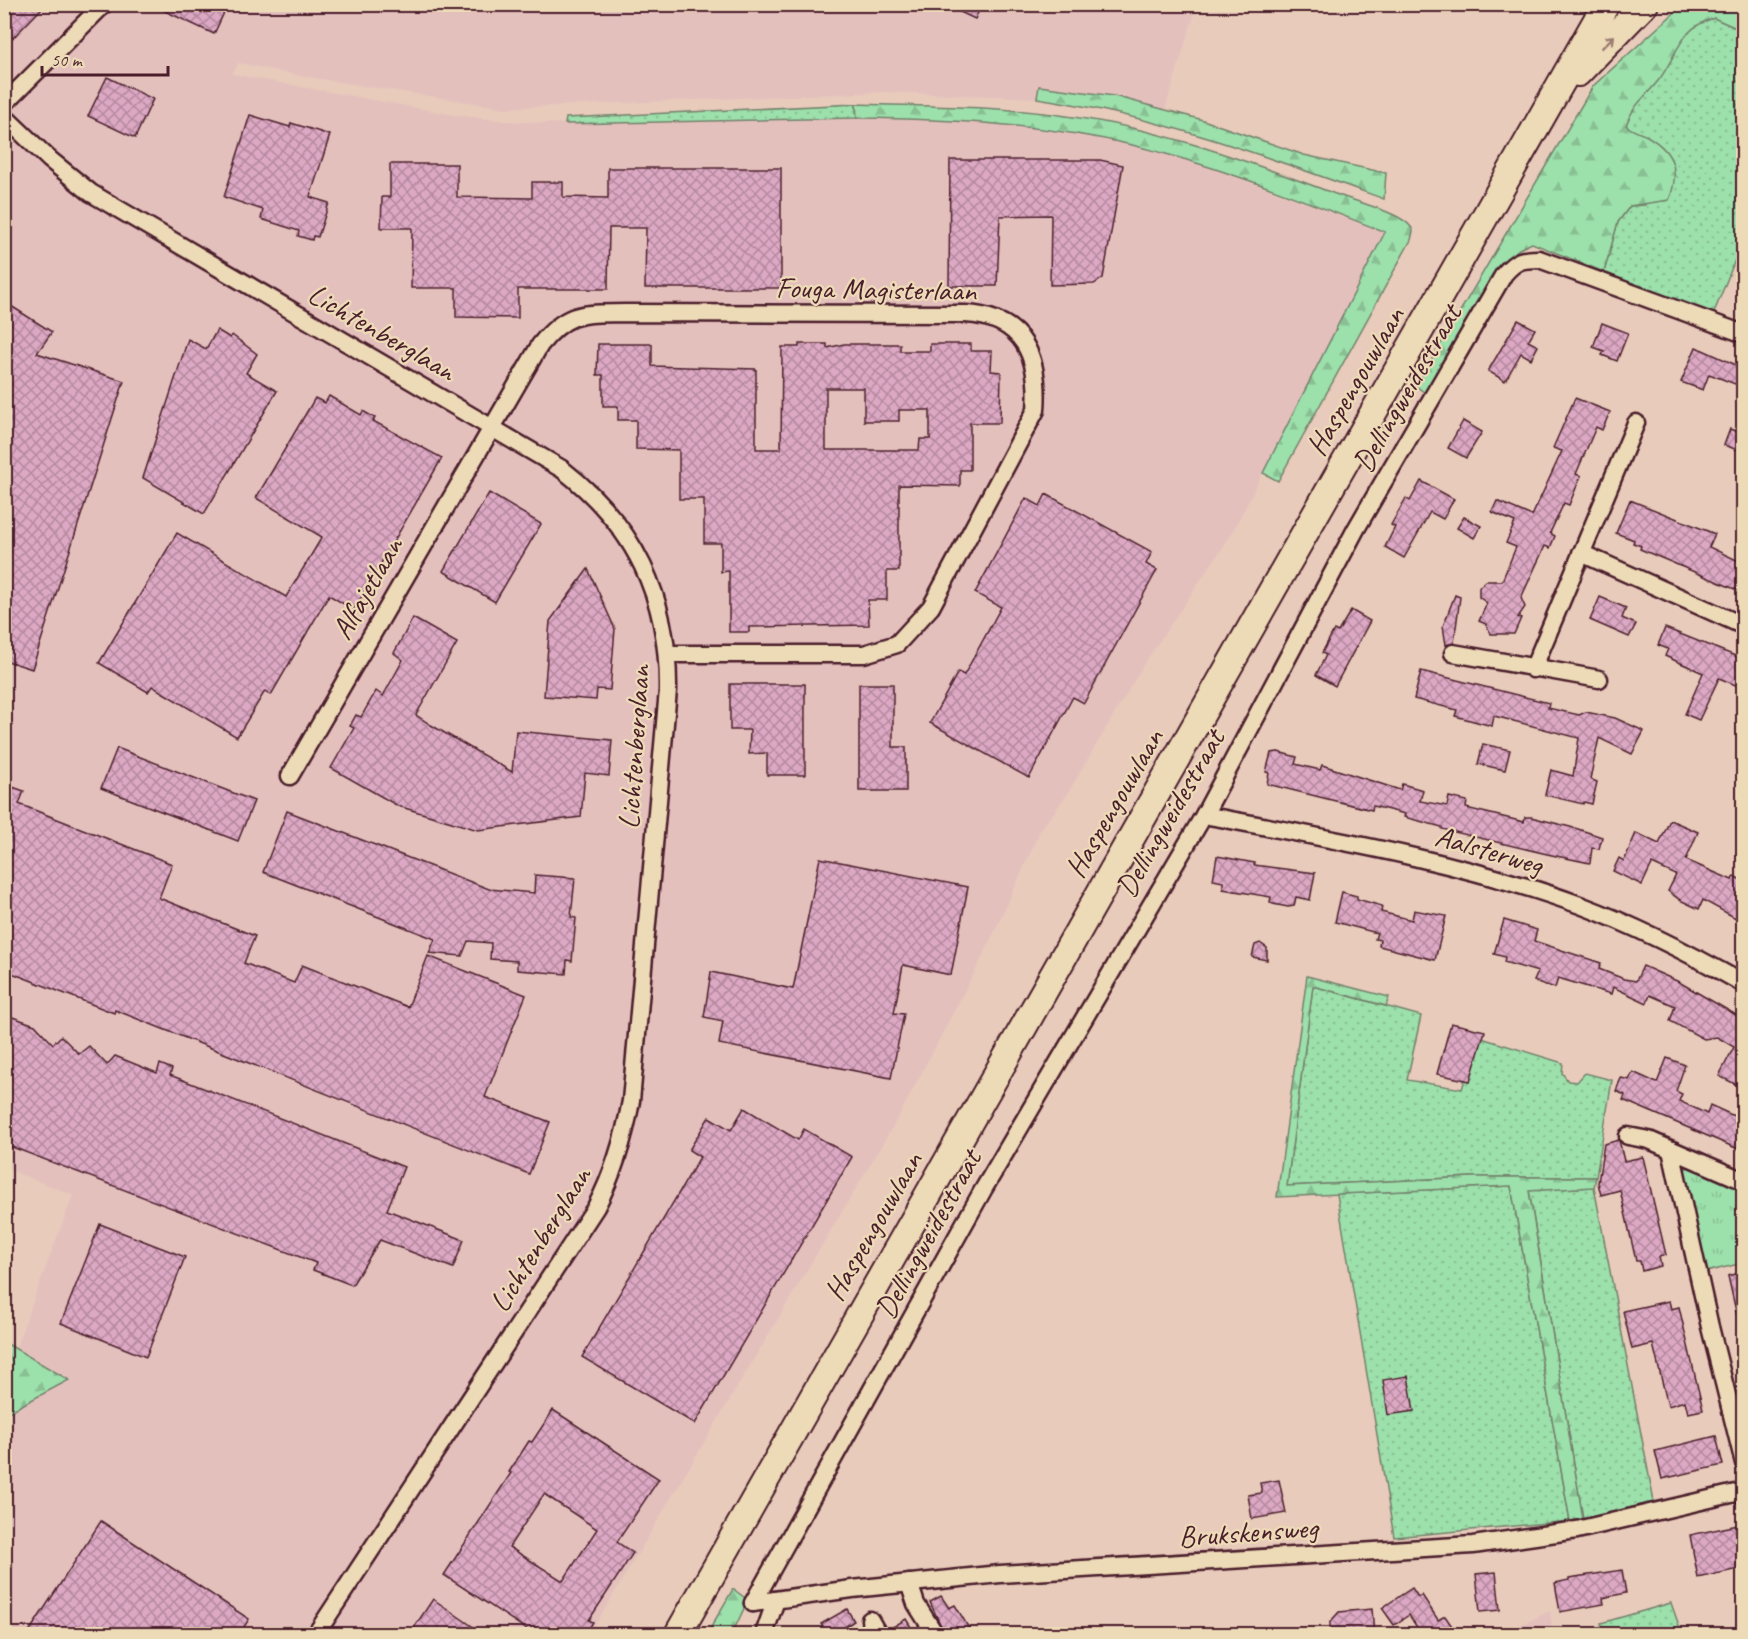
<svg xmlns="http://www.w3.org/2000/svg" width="1748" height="1639" font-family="Caveat,sans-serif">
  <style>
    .built { fill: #e4c0bd }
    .grass { fill: url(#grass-dots); stroke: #73806b; stroke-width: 1.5 }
    .forest { fill: url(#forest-firs); stroke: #73806b; stroke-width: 1.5 }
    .park { fill: url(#park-tufts); stroke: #73806b; stroke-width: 1.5 }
    .building { fill: url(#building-cross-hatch); stroke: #4a1f2b; stroke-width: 1.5; fill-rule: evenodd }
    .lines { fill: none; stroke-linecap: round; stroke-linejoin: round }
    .minor-casing { stroke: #4a1f2b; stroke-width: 21 }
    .primary-casing { stroke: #4a1f2b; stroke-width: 30 }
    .minor { stroke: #eddab7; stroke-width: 16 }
    .primary { stroke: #eddab7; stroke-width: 26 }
    .oneway { stroke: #9c7c71 }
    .labels { text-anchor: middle; stroke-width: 4.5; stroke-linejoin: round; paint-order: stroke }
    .street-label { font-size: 30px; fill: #4a1f2b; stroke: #eddab7 }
  </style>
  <defs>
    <pattern id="grass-dots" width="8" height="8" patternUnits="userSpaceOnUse" patternTransform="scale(1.5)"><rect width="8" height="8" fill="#9ce0ab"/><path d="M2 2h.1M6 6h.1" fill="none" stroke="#88c093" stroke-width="1.8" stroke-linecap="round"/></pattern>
    <pattern id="forest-firs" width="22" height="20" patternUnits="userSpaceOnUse" patternTransform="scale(1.5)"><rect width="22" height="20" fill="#9ce0ab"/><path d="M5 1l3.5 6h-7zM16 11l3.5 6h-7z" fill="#88c093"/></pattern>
    <pattern id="park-tufts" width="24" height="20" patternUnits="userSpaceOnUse" patternTransform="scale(1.5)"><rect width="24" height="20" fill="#9ce0ab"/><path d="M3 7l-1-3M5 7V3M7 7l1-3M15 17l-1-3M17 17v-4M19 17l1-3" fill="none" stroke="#88c093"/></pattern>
    <pattern id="building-cross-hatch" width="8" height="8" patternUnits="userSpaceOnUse" patternTransform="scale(1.5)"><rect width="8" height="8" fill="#dca8c3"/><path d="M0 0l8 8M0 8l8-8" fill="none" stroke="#b4889f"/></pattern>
  </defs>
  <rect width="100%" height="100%" fill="#e8cbbb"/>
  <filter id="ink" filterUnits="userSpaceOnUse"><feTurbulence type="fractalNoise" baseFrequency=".0167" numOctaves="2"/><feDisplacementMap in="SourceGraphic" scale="12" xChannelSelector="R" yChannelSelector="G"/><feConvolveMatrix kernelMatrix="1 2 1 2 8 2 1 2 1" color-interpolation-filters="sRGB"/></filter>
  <g filter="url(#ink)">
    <g class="built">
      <polygon points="5,5 1197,5 1165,110 1114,96 1040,86 1037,98 885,92 506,108 301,76 239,63 232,74 455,115 505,121 565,124 857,118 923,119 1032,127 1131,145 1194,162 1386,232 1231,535 1144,664 1066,796 1041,829 986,950 899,1116 590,1634 5,1634 5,1414 68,1380 16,1347 73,1195 5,1168"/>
      <polygon points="1550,1611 1553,1634 1502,1634"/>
    </g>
    <g class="grass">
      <path d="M1714,18l29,13v209l-30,75 -109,-43 14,-50 12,-16 15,-1 1,-69 -13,-4 -7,-7c6,-20 53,-87 71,-101 4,-4 12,-5 17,-6z"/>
      <polygon points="856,104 857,118 565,124 566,118"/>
      <polygon points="1313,986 1421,1016 1407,1080 1462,1089 1478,1037 1563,1063 1562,1073 1568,1081 1577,1082 1585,1073 1612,1080 1596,1177 1473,1177 1287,1186"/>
      <polygon points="1511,1186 1570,1521 1394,1537 1337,1194"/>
      <polygon points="1594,1187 1654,1502 1583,1519 1529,1190"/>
      <polygon points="1671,1603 1682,1634 1604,1634 1601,1623"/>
    </g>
    <g class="forest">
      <path d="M1683,5h60v26l-29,-13c-34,10 -35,33 -53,59 -13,18 -28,27 -35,48 7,7 13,7 21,11 28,16 33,36 22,64l-39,6 -12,16 -14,50 -72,-29 -13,6 -17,15 -77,129 -9,-7 177,-300z"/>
      <path d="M1039,86l75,10 89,24 101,35 82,18 -2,26c-116,-42 -223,-82 -347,-101z"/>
      <path d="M856,104c70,2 140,2 210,12 94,12 186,47 275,80 17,6 68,19 72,35l-2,9 -133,241 -15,-8 122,-241c-83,-32 -166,-66 -253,-87 -90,-21 -183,-26 -275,-27z"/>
      <polygon points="1307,976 1389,997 1386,1006 1313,986 1287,1186 1473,1177 1596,1177 1594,1187 1529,1191 1583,1519 1570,1521 1511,1186 1277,1197"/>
      <polygon points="4,1342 69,1380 5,1414"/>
      <polygon points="733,1589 748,1600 732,1634 707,1634"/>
    </g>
    <polygon class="park" points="1691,1165 1743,1187 1743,1263 1706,1272 1683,1176 1684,1170"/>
    <g class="building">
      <polygon points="4,4 46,4 13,38 4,29"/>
      <polygon points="150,4 228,4 214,34"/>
      <polygon points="943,4 982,4 975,19"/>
      <polygon points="107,77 153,99 135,138 88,116"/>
      <polygon points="250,115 290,127 291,123 330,135 310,197 329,203 318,237 313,236 312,240 298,236 299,231 261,219 263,210 224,197"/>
      <polygon points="950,160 1100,160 1123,165 1103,278 1094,284 1050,285 1051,215 1000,216 997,286 949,286"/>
      <polygon points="390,164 457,164 457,197 532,198 532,182 563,182 563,197 608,198 608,168 781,168 781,288 645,288 646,228 609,228 608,289 518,289 518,318 456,317 456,288 411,288 412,228 381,228 382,197 390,197"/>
      <polygon points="11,306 52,332 37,353 124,381 32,669 4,660 4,316"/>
      <polygon points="1518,320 1535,329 1528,341 1538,346 1531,359 1521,353 1505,381 1488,371"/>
      <polygon points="1602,323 1628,333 1617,361 1602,355 1604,351 1593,347"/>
      <polygon points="217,330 230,338 232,335 257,354 246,373 277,391 204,514 143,478 188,339 206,349"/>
      <path d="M598,344h54v22l104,3v80h25l1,-102h17v-3h28v4l17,-4h56v7h30v-7h41v7h21l-1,20 10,1 -1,51h-30v47h-10v16l-61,-1v86h-12v29h-19l1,25 -120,2v5h-20v-61l-8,1v-29h-17v-44h-25v-49l-43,-1v-29h-18v-14h-15v-31h-6zM826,388h38v33h35v-11h31v29h-10l-1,11h-93z"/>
      <polygon points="1696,347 1743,368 1743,387 1709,374 1703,390 1681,382"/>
      <polygon points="329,396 361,415 363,411 375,418 373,421 442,458 354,610 329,595 271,695 265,691 237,737 152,686 148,692 99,663 177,533 286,597 322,537 256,498 315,398 325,403"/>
      <polygon points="1575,398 1610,412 1602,430 1596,427 1576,474 1581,476 1569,505 1564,503 1550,533 1555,536 1550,548 1545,546 1521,598 1525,607 1518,617 1521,618 1514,634 1491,634 1486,624 1479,621 1487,603 1479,597 1479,587 1486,581 1502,581 1516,547 1506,543 1515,522 1492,512 1497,501 1532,516 1562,451 1553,448"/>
      <polygon points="1463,421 1482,432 1466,458 1448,448"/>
      <polygon points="1730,429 1743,434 1743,452 1724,445"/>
      <polygon points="1421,481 1454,499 1443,519 1430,512 1404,558 1385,547 1395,527 1391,525 1406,498 1410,501"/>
      <polygon points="489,493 541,524 495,602 443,571"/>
      <polygon points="1046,494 1152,552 1146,564 1157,570 1084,703 1073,697 1029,778 930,723 958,672 964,675 1001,607 975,593 1026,498 1040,506"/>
      <polygon points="1630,500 1715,534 1709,547 1743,563 1743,576 1737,590 1640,549 1641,546 1633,543 1634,540 1616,533"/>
      <polygon points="1464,517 1481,526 1474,538 1457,528"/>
      <polygon points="588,569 615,629 610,690 597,689 596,700 544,696 550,621"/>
      <polygon points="1455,595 1460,597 1454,643 1446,645 1443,626"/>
      <polygon points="1600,597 1626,608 1622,618 1636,624 1629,637 1590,620"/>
      <polygon points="1351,610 1370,621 1335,686 1316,675 1326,655 1322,653 1334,630 1338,632"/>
      <polygon points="413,618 457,643 416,715 431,725 512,772 516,731 612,740 609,776 585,773 581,817 478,830 398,806 331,768 354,728 350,726 356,715 361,717 376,691 383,696 403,660 394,653"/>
      <polygon points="1665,628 1743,659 1743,672 1738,686 1719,678 1699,720 1685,714 1703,673 1665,656 1668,649 1658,645"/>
      <polygon points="1421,671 1549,703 1548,708 1579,715 1586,712 1615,718 1644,731 1632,754 1599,738 1590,779 1597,782 1592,804 1584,802 1583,804 1545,795 1551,770 1573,776 1579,738 1494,716 1492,726 1455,716 1457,710 1414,699"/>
      <polygon points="730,684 805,684 805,775 767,775 767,753 749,754 750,730 730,730"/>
      <polygon points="859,684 893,684 893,747 906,747 906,791 859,791"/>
      <polygon points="1483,744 1510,750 1505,770 1478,764"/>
      <polygon points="117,748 254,801 238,841 101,788"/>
      <polygon points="1278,752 1297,757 1295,764 1320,770 1322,765 1400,790 1402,784 1423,790 1420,801 1447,806 1449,797 1467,801 1466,808 1524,822 1525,817 1531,817 1578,829 1602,837 1599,849 1592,848 1590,863 1547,854 1442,829 1442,827 1404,817 1405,814 1373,806 1372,810 1267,784 1269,773 1266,772 1271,753"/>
      <polygon points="4,784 24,791 19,804 172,864 159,898 255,936 244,963 294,983 302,965 408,1007 428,956 526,995 485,1097 550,1122 529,1174 115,1010 114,1013 4,970"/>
      <polygon points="287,811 489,889 534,893 535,875 575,878 571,917 576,918 572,961 567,960 566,974 517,970 517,961 490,959 491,943 468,941 462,956 429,953 435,939 263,872"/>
      <polygon points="1670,820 1698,832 1686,860 1732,880 1734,876 1743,881 1743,922 1703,900 1699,909 1680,900 1668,891 1676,875 1652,864 1642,885 1613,871 1619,858 1624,861 1636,833 1659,844"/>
      <polygon points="1217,856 1255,863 1254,865 1315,873 1310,900 1296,897 1294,906 1288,907 1273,904 1270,902 1271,897 1223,889 1223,882 1213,880"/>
      <polygon points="820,858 968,887 951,975 903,965 894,1013 904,1014 891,1078 719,1044 723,1021 704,1017 711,972 793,989"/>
      <polygon points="1342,892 1357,896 1357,899 1382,906 1381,912 1412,920 1414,910 1446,916 1435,960 1379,946 1380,940 1375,939 1377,933 1335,922"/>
      <polygon points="1504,920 1537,930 1534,941 1601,963 1599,969 1624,979 1636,981 1643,966 1679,982 1743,1019 1743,1073 1737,1085 1719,1076 1734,1047 1717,1037 1704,1039 1670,1021 1675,1006 1650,995 1647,1003 1613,987 1611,994 1558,978 1555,988 1534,981 1538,972 1504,962 1505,957 1494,954"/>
      <polygon points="1260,943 1267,948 1267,960 1252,957 1255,945"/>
      <polygon points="4,1014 35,1025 53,1044 61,1036 79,1054 89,1046 107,1065 115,1056 157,1073 160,1064 172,1069 170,1075 404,1167 387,1210 464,1240 453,1268 380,1240 352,1285 313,1270 316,1263 4,1144"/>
      <polygon points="1451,1023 1485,1031 1470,1081 1437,1074"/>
      <polygon points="1667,1058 1685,1065 1676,1091 1682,1094 1679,1101 1707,1114 1710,1105 1743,1120 1743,1151 1623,1100 1625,1095 1616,1091 1621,1078 1629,1080 1633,1072 1657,1083"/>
      <polygon points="744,1108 798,1140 804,1129 852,1157 695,1424 582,1357 700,1157 689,1150 709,1117 731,1130"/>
      <polygon points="1619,1140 1624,1161 1643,1157 1666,1255 1659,1257 1661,1266 1642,1271 1640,1261 1636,1261 1620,1190 1601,1195 1598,1183 1604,1144"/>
      <polygon points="100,1224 185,1257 146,1357 61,1323"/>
      <polygon points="1743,1272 1743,1319 1738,1320 1728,1276"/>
      <polygon points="1669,1301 1671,1309 1679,1307 1703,1410 1688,1413 1685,1401 1668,1406 1653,1344 1632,1349 1623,1311"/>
      <polygon points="1408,1376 1414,1411 1388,1415 1383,1380"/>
      <path d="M553,1410l106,69 -42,63 16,11 -44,67 4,2 -8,13h-50l-91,-60 67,-102 -2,-1 20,-31 3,1zM544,1494l53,35 -34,52 -54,-34z"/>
      <polygon points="1716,1436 1723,1465 1662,1479 1655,1451"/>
      <polygon points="1279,1480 1286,1513 1252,1519 1248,1495 1262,1493 1260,1483"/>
      <polygon points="101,1521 249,1619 239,1635 27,1635"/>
      <polygon points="1743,1524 1743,1568 1698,1578 1690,1535"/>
      <polygon points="1622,1570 1626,1593 1603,1598 1604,1604 1560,1612 1555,1583 1569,1580 1569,1578"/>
      <polygon points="1496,1572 1500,1610 1480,1612 1476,1574"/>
      <polygon points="1412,1588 1418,1597 1422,1595 1438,1620 1445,1616 1458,1635 1417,1635 1420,1632 1409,1615 1394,1625 1382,1608"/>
      <polygon points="941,1596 949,1608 955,1605 973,1635 945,1635 930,1602"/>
      <polygon points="433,1599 485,1635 409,1635"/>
      <polygon points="847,1609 854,1621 843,1628 847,1635 828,1635 821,1624"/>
      <polygon points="1372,1609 1374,1634 1338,1635 1330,1628 1330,1622 1339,1612"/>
      <polygon points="906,1619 915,1634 921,1631 923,1635 888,1635 888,1630"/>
    </g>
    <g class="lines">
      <g class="minor-casing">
        <g id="minor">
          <polyline points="4,104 104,4"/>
          <path d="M4,116l45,43 42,34 471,276c73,57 107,128 106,221l-37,411c-7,38 -17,72 -35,106l-280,427"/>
          <polyline points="1581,553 1744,626"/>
          <polyline points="1453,653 1599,679"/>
          <polyline points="1533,669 1636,423"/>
          <path d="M290,776l250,-431c28,-35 43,-31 85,-32l340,1c59,3 75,43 71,96l-105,197 -34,37 -33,10h-195"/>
          <path d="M1204,815c126,24 256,46 376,90 56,21 111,49 164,79"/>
          <polyline points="1628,1136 1649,1140 1744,1181"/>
          <polyline points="1671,1150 1710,1327 1744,1463"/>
          <polyline points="909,1583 916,1604 935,1634"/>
          <path d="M753,1603l230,-413 221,-375 152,-286 148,-255c12,-14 18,-15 35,-15l205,75"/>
          <polyline points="753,1603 852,1589 1000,1574 1473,1545 1577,1530 1744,1491"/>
          <polyline points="870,1620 878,1634"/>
          <polyline points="764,1634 776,1600"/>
        </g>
      </g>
      <g class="primary-casing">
        <g id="primary">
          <polyline points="1578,73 1645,4"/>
          <polyline points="678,1634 1606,4"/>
        </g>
      </g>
      <use href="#minor" class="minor"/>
      <use href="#primary" class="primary"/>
    </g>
    <defs><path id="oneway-shaft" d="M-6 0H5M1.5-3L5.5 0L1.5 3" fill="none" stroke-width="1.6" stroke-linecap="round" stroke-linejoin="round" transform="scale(1.5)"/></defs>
    <use class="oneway" href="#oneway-shaft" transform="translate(1608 42) rotate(-45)"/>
  </g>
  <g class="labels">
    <g class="street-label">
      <text transform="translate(876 289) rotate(1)" y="10">Fouga Magisterlaan</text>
      <text transform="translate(382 332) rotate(30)" y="10">Lichtenberglaan</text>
      <text transform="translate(1355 381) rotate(-60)" y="10">Haspengouwlaan</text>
      <text transform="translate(1407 388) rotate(-60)" y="10">Dellingweidestraat</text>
      <text transform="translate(367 588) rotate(-60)" y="10">Alfajetlaan</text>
      <text transform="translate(634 747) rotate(-86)" y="10">Lichtenberglaan</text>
      <text transform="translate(1114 803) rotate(-60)" y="10">Haspengouwlaan</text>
      <text transform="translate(1170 813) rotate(-60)" y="10">Dellingweidestraat</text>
      <text transform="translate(1489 850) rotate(16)" y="10">Aalsterweg</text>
      <text transform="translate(873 1226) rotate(-60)" y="10">Haspengouwlaan</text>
      <text transform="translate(928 1234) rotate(-61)" y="10">Dellingweidestraat</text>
      <text transform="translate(540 1239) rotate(-58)" y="10">Lichtenberglaan</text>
      <text transform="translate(1248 1532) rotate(-4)" y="10">Brukskensweg</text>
    </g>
  </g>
  <rect width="1748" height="1639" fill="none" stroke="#eddab7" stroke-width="24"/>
  <rect x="12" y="12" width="1724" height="1615" fill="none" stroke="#4a1f2b" stroke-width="2" filter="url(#ink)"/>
  <path d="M42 66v9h126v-9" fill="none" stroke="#4a1f2b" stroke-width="3"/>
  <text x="51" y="66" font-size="18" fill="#4a1f2b" stroke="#eddab7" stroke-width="4.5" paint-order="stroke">50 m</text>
</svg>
